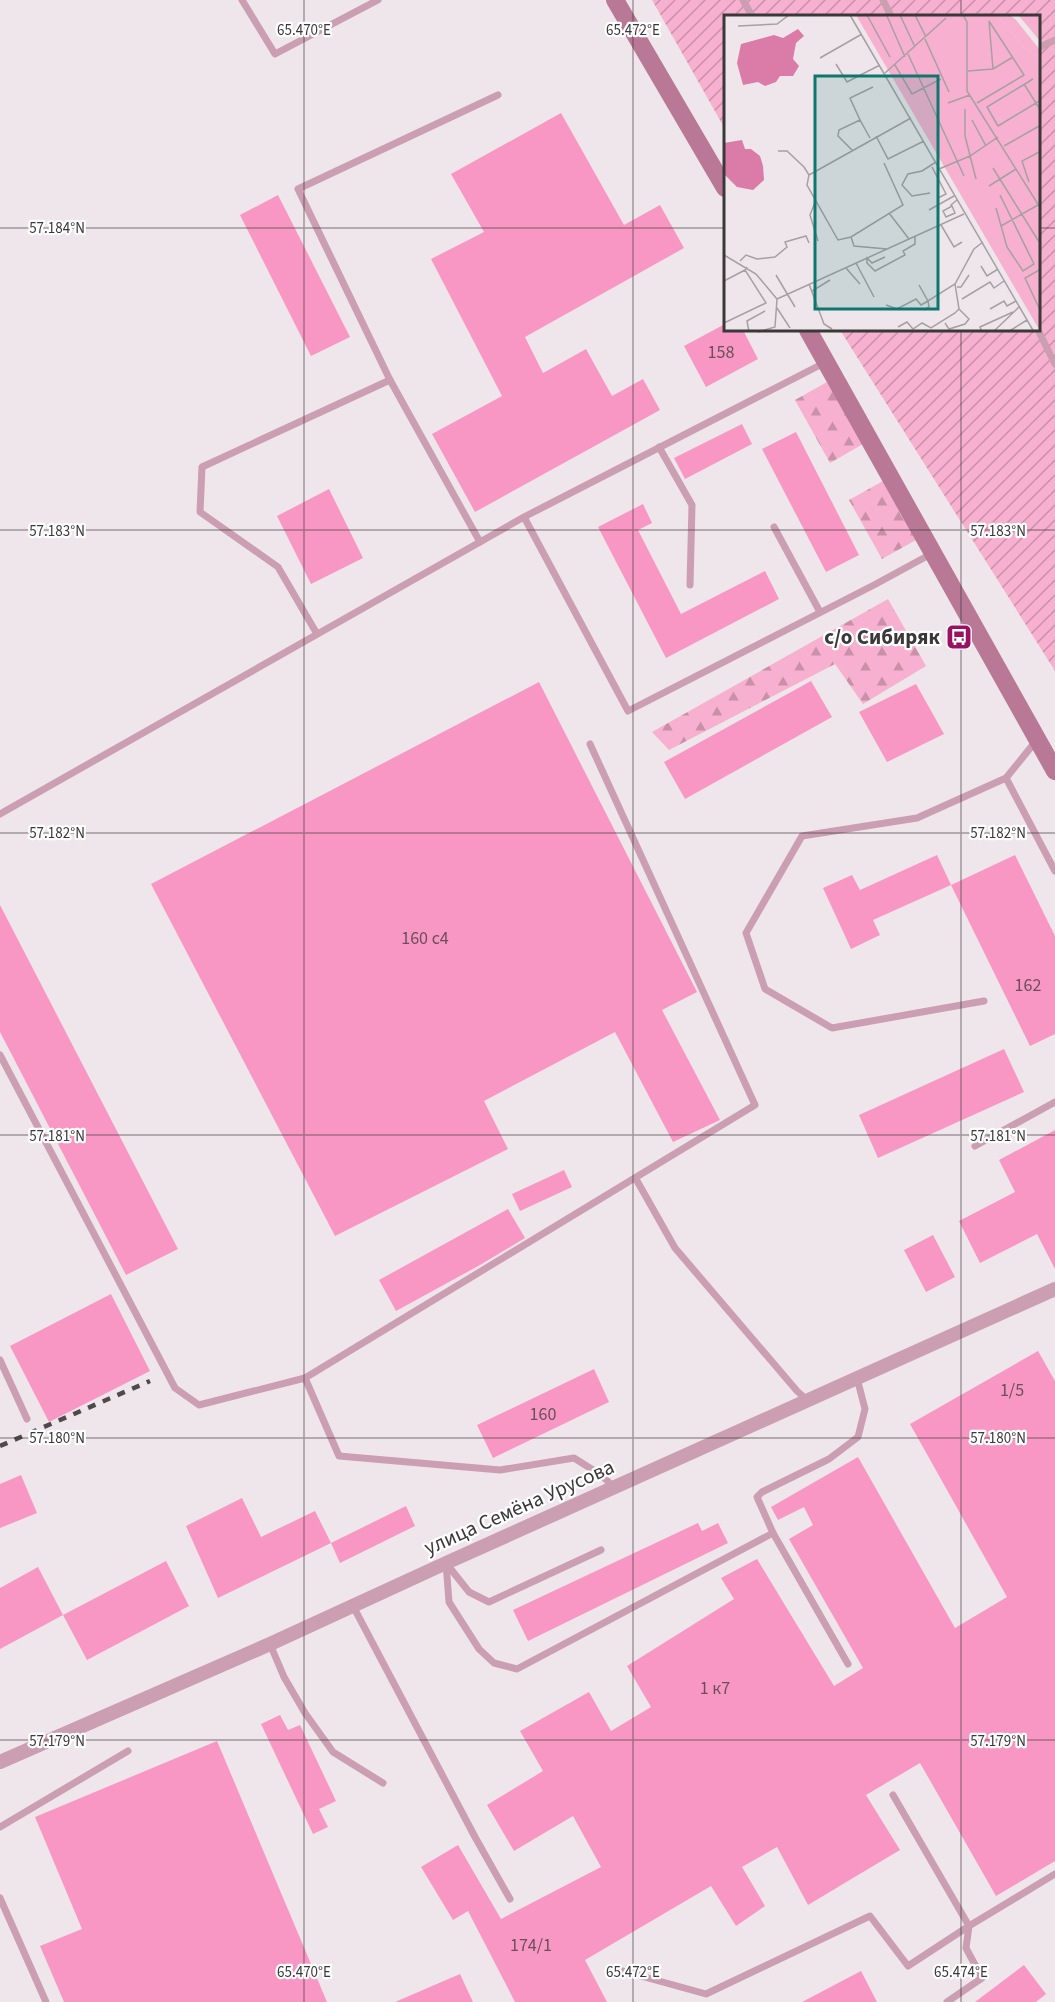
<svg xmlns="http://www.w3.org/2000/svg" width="1055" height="2002" font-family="'Source Sans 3',sans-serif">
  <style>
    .forest { fill: url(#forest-firs) }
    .garden { fill: url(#garden-furrows) }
    .building { fill: #f997c4 }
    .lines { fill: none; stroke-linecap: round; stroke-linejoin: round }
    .lane { stroke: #cb9fb1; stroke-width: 7 }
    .street { stroke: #cb9fb1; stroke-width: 14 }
    .secondary { stroke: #b97996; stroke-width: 18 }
    .rail { stroke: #4e4a4c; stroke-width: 4.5; stroke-dasharray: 8 8; stroke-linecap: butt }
    .ticks { fill: none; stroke: #3b3839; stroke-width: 1.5; stroke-opacity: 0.45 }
    .labels { text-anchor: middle; stroke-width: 4.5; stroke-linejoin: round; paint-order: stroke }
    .number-label { font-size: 18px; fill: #6a505c }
    .poi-label { font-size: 21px; font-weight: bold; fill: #3b3839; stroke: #fff; text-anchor: end }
    .street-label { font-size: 21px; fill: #3b3839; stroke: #fff }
    .inset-road { fill: none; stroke: #a6a0a3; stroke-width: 1.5 }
    .view { fill: #0f766e; fill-opacity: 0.15; stroke: #0f766e; stroke-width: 3 }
    .inset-edge { fill: none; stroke: #3b3839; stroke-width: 3 }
    .ticks-label { font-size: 15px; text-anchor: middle; fill: #3b3839; stroke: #fff; stroke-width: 4.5; stroke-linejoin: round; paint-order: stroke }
  </style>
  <defs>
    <pattern id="forest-firs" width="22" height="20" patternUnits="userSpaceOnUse" patternTransform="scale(1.5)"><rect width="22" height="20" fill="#f7b0cf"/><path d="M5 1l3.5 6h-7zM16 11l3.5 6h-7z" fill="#c990a9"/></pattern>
    <pattern id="garden-furrows" width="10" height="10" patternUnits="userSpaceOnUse" patternTransform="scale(1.5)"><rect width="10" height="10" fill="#f7b0cf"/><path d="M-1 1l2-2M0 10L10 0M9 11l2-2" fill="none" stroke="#c990a9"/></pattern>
  </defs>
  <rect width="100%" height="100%" fill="#eee6ea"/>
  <g class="forest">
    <polygon points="827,382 863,444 830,463 795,400"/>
    <polygon points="883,481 916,540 882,559 849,500"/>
    <polygon points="888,599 926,666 863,704 835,664 669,750 652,732"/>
  </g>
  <polygon class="garden" points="652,0 1055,0 1055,671 840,330 1038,330 1038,16 725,16 725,129"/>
  <g class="building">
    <polygon points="561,113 624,225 660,205 684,248 525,337 543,373 586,349 612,396 643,379 660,410 475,512 432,434 502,396 431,259 484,232 451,174"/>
    <polygon points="278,195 350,337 311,356 240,215"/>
    <polygon points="725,324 725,330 743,330 758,359 706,387 684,346"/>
    <polygon points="742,424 752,444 685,479 674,458"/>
    <polygon points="796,432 859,555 826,572 762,449"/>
    <polygon points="329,489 363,558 311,584 277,516"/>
    <polygon points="643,504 652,523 638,530 681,614 765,571 779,599 666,658 598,527"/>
    <polygon points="811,681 832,717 685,799 664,762"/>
    <polygon points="539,682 697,992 662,1010 720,1120 673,1142 615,1032 484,1101 508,1149 335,1236 151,884"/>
    <polygon points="916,684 944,734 887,762 859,712"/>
    <polygon points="937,855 951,885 873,920 880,935 851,949 823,888 852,875 860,890"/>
    <polygon points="1015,855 1055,936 1055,1034 1030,1046 951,885"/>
    <polygon points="0,905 178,1249 126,1275 0,1032"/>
    <polygon points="1004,1049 1024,1092 878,1158 859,1115"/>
    <polygon points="1055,1130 1055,1269 1037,1234 980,1263 959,1221 1015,1192 999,1160"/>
    <polygon points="564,1170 572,1187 520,1211 512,1194"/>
    <polygon points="508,1209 525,1238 480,1265 396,1311 379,1280"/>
    <polygon points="933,1235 955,1277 926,1292 904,1250"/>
    <polygon points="111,1294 150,1371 49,1422 10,1346"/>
    <polygon points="1038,1351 1055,1381 1055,1861 996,1896 920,1763 866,1795 900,1850 853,1878 808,1905 777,1847 742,1867 765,1906 736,1926 711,1886 585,1960 607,2002 515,2002 468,1911 453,1920 421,1867 458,1845 501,1919 601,1867 573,1816 514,1851 487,1805 543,1771 520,1731 589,1692 611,1731 651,1707 627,1666 734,1599 721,1578 757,1559 834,1686 863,1668 789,1539 813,1525 804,1507 778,1520 771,1507 858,1457 955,1628 1007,1597 910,1424"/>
    <polygon points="594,1369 609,1402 493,1458 477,1425"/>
    <polygon points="21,1475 37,1513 0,1528 0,1484"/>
    <polygon points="242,1498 261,1537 315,1511 331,1543 218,1598 186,1526"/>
    <polygon points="406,1506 415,1526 340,1563 331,1543"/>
    <polygon points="698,1523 702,1531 718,1523 728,1543 528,1641 513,1610"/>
    <polygon points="166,1561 189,1606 87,1660 63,1615"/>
    <polygon points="38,1567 63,1615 0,1649 0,1588"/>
    <polygon points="280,1715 288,1730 300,1725 336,1801 319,1809 328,1827 313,1834 261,1724"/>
    <polygon points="217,1741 327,2002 64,2002 40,1946 82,1929 35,1817"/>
    <polygon points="1024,1965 1046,1994 1036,2002 975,2002"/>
    <polygon points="861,1971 877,2002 802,2002"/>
    <polygon points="460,1974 473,2002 395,2002"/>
  </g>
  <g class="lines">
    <g class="lane">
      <polyline points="242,0 275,54 378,0"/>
      <polyline points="743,0 752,16"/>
      <polyline points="883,0 891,16"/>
      <polyline points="1038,48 1055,40"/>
      <polyline points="1038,330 1055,364"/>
      <polyline points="390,380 298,189 498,95"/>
      <polyline points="659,447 692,505 690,585"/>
      <polyline points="524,517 628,711 874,585 931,554"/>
      <polyline points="774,527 820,612"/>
      <polyline points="317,634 278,567 200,512 202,467 390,380 480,542"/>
      <polyline points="1006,778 1055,871"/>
      <polyline points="0,814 524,517 824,363"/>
      <polyline points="984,1001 832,1028 765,989 746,933 802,836 917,818 1006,778 1036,741"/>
      <polyline points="0,1055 175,1388 199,1405 305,1378 755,1105 590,744"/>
      <polyline points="975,1146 1055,1102"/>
      <polyline points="636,1179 675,1248 797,1391 807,1400"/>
      <polyline points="0,1360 27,1419"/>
      <polyline points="305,1378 339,1456 500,1470 574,1458 601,1475 614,1487"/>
      <polyline points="773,1533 848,1664"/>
      <polyline points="601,1550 489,1602 469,1592 446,1563 449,1602 479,1649 494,1663 517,1669 773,1533 757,1497 762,1492 829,1459 858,1437 865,1409 857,1378"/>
      <polyline points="353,1606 475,1837 510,1899"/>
      <polyline points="270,1644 284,1677 305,1713 333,1752 383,1783"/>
      <polyline points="893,1795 969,1926 1055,1874"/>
      <polyline points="0,1827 128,1751"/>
      <polyline points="0,1898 46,2002"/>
      <polyline points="612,1968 706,1994 870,1916 908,1966 969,1926 966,1948 982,1978 947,2002"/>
    </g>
    <polyline class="street" points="0,1762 270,1644 446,1563 1055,1289"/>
    <g class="secondary">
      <polyline points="615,0 725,188"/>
      <polyline points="808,330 1055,771"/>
    </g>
    <polyline class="rail" points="0,1446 150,1381"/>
  </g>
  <path class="ticks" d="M304,0v2002M633,0v2002M961,0v16M0,228h725M1038,228h17M961,330v1672M0,530h1055M0,833h1055M0,1135h1055M0,1438h1055M0,1740h1055"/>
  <defs>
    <g id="bus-square" transform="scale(1.35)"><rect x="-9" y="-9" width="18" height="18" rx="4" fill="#9a1163" stroke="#fff"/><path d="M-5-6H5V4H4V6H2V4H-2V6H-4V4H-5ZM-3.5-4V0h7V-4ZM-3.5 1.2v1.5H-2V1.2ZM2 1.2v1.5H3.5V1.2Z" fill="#fff"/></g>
  </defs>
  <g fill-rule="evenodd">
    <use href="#bus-square" x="959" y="637"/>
  </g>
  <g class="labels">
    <g class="number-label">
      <text x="721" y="358">158</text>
      <text x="425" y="944">160 с4</text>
      <text x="1028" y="991">162</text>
      <text x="1012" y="1396">1/5</text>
      <text x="543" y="1420">160</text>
      <text x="715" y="1694">1 к7</text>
      <text x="531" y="1951">174/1</text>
    </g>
    <g class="poi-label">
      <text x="940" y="644">с/о Сибиряк</text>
    </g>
    <g class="street-label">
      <text transform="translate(519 1507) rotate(-24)" y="7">улица Семёна Урусова</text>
    </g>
  </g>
  <g transform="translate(724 15)">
    <rect width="316" height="316" fill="#eee6ea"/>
    <path d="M273,0h13l6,5 24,30v8l-15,-10zM294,0h22v26l-20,-24z" fill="#f7b0cf"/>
    <path d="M132,0h141l28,33 15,10v273z" fill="#f7b0cf"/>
    <path d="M74,14l6,7 -8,7 -3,16 6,7 -6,10h-13l-4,6 -11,4 -7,-4 -15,3 -6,-22 4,-19 33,-9 9,3zM18,125l3,9h6l9,7 3,10 1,14 -11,10 -16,-3 -13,-13v-31z" fill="#db7ba8"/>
    <path class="inset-road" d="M126,0l184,317M143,0l23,42M176,0l15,32M191,0l11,22M239,0l4,7v69l74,118M163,1l18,41M14,11l39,-2 12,-9M201,24l24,53M184,39l56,122M96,43l42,-24M112,49l11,18 33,-17M171,50l17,29 29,-15M244,56l25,-2 20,-12M161,58l61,-55M300,69l17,27M224,88l22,-8M253,88l47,-28 -35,-54 4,48M241,94v27l11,43M136,105l-10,-22 23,-11M248,105l14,26M274,111l-11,-19 46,-28M274,111l43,-26M152,121l12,23 36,-18M280,131l37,-21M128,135l-14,-14 1,-6 21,-10 10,18M54,136h9l17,16 5,8 -2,10 31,55 13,-3 52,-32 -19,-42M208,152l14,27 -8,4M269,153l48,77M215,154l31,-13 28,-19M85,160l102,-57M305,167l-7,-21 19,-10M265,171l27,-17M206,178l-18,3 -10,-11 6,-11 14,-3 14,-9M92,185l-6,15 8,26M228,191l-9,5 3,6 9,-4 -3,-7 -1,-1 6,-5M272,193l11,39 16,24 11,-7 -34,-69M205,195l25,-14M165,198l20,26M217,210l13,22 8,-5M277,211l37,-21M127,222l3,9 33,3M0,240l32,19 21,25 187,-85M161,242l-13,6 -5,-5v5l8,8 30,-16 -2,-4 12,-7v-7M16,246l6,-6 11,4 18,-2 12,-10 -2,-5 21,-6 3,7M132,248l18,34M257,251l6,10 11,-7M122,253l14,16M317,254l-16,9 16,34M52,260l19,32M0,266l21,-11M85,269l15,40 8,5M195,270l9,16 27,-17 19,-35 9,-7M233,272h4l8,-12M88,276l18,-11M238,284l28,-17 4,6 10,-7M162,290l11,4 19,-10 5,6 7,-4 1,6 -5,3M53,293l13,20M266,294l14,-8 3,5 9,-5M0,308l42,-20 -21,-33 2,-3M221,308l4,6 16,-5 4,-5 -10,-10M174,312l9,-5 6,7 9,-6 9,5 24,-15 4,-4 -4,-25M25,317l-2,-11 18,-10M34,317l17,-5 2,-28M258,317l-2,-5 33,-15M269,317l26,-25M284,317l19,-12"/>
    <path class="view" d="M91,61h123v233h-123z"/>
    <rect width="316" height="316" class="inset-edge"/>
  </g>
  <g class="ticks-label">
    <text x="304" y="35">65.470°E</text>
    <text x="633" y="35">65.472°E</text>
    <text x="57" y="233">57.184°N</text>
    <text x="57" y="536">57.183°N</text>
    <text x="998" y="536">57.183°N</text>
    <text x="57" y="838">57.182°N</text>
    <text x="998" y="838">57.182°N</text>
    <text x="57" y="1141">57.181°N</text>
    <text x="998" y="1141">57.181°N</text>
    <text x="57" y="1443">57.180°N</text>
    <text x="998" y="1443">57.180°N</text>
    <text x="57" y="1746">57.179°N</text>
    <text x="998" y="1746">57.179°N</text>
    <text x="304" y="1977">65.470°E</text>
    <text x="633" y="1977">65.472°E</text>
    <text x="961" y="1977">65.474°E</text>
  </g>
</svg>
